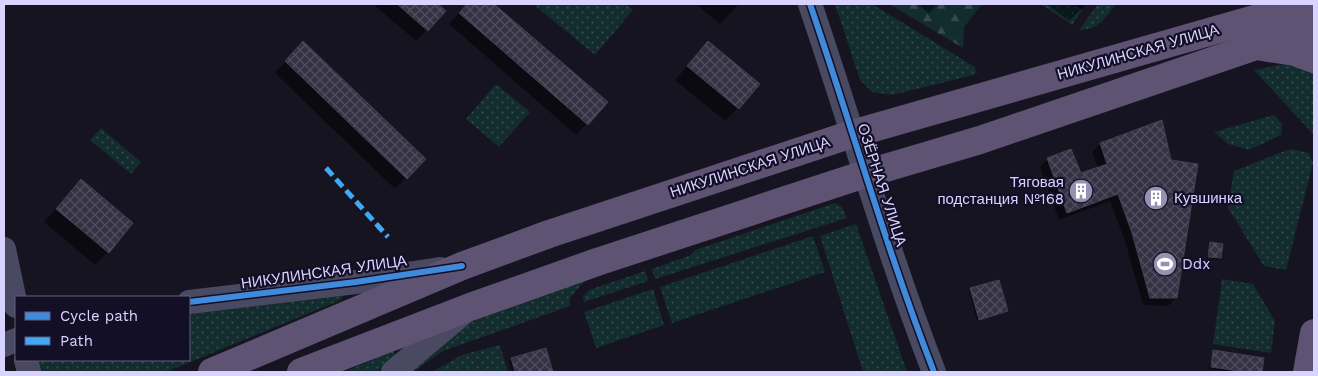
<svg xmlns="http://www.w3.org/2000/svg" width="1318" height="376" font-family="'Work Sans',sans-serif">
  <style>
    .green { fill: url(#green-dots) }
    .forest { fill: url(#forest-firs) }
    .shadow { fill: #0007 }
    .building { fill: url(#building-cross-hatch); stroke: #433f54 }
    .lines { fill: none; stroke-linecap: round; stroke-linejoin: round }
    .minor { stroke: #4a4962; stroke-width: 24 }
    .major { stroke: #5e5373; stroke-width: 28 }
    .quiet { stroke: #3fa9f5; stroke-width: 5; stroke-dasharray: 10 5; stroke-linecap: butt }
    .cycleway-casing { stroke: #130f26; stroke-width: 9 }
    .cycleway { stroke: #408adc; stroke-width: 6 }
    .labels { text-anchor: middle; stroke-width: 4.5; stroke-linejoin: round; paint-order: stroke }
    .street-label { font-size: 15px; fill: #d9d4ff; stroke: #130f26 }
    .poi-label { font-size: 15px; fill: #d9d4ff; stroke: #130f26; text-anchor: start }
  </style>
  <defs>
    <pattern id="green-dots" width="8" height="8" patternUnits="userSpaceOnUse" patternTransform="scale(1.25)"><rect width="8" height="8" fill="#132c2d"/><path d="M2 2h.1M6 6h.1" fill="none" stroke="#354a4c" stroke-width="1.8" stroke-linecap="round"/></pattern>
    <pattern id="forest-firs" width="22" height="20" patternUnits="userSpaceOnUse" patternTransform="scale(1.25)"><rect width="22" height="20" fill="#132c2d"/><path d="M5 1l3.5 6h-7zM16 11l3.5 6h-7z" fill="#354a4c"/></pattern>
    <pattern id="building-cross-hatch" width="8" height="8" patternUnits="userSpaceOnUse" patternTransform="scale(1.25)"><rect width="8" height="8" fill="#343243"/><path d="M0 0l8 8M0 8l8-8" fill="none" stroke="#514f5f"/></pattern>
  </defs>
  <rect width="100%" height="100%" fill="#161421"/>
  <g class="green">
    <polygon points="533,4 626,4 633,10 595,55"/>
    <polygon points="835,4 872,4 975,67 977,74 893,95 872,92 860,80"/>
    <polygon points="1041,4 1073,4 1082,10 1072,25"/>
    <path d="M1098,4h18c-11,14 -17,26 -37,26z"/>
    <polygon points="1294,62 1314,70 1314,135 1254,70"/>
    <polygon points="496,84 530,112 499,147 466,119"/>
    <polygon points="1274,115 1282,124 1281,135 1249,150 1228,144 1214,132"/>
    <polygon points="101,128 141,162 131,174 90,140"/>
    <polygon points="1290,149 1309,153 1313,163 1286,270 1264,266 1228,208 1234,171"/>
    <polygon points="835,203 842,207 847,218 655,279 652,269 691,255 695,250"/>
    <polygon points="856,224 907,372 863,372 820,236"/>
    <polygon points="813,236 825,272 672,323 660,287"/>
    <polygon points="645,271 648,281 584,302 583,297 589,290"/>
    <polygon points="1222,279 1253,284 1275,321 1271,353 1213,344"/>
    <polygon points="585,280 570,298 570,306 443,351 413,372 392,372 432,339 507,307"/>
    <polygon points="653,289 664,325 596,348 584,312"/>
    <polygon points="344,294 341,300 166,372 37,372 34,360 189,360 189,314 280,301"/>
    <polygon points="500,345 508,372 432,372 462,355"/>
    <polygon points="393,351 395,355 377,372 344,372"/>
  </g>
  <polygon class="forest" points="889,4 982,4 964,27 963,48"/>
  <g class="shadow">
    <polygon points="373,4 436,4 444,11 416,41"/>
    <polygon points="467,4 492,4 606,102 576,135 449,24"/>
    <polygon points="696,4 739,4 720,24"/>
    <polygon points="917,4 938,4 929,13"/>
    <polygon points="1047,4 1086,4 1069,21"/>
    <polygon points="303,43 424,159 395,189 275,73"/>
    <polygon points="708,43 738,108 725,121 675,80"/>
    <polygon points="1161,122 1176,298 1168,306 1143,305 1125,241 1110,201 1059,220 1040,167 1048,159 1080,175 1098,168 1092,152 1100,144"/>
    <polygon points="81,181 108,252 95,265 44,222"/>
    <polygon points="1210,243 1220,258 1218,260 1207,258"/>
    <polygon points="971,289 1006,311 977,321 969,291"/>
    <polygon points="545,349 552,372 513,372 509,361 511,359"/>
    <polygon points="1214,351 1263,359 1260,372 1232,372 1209,369"/>
  </g>
  <g class="building">
    <polygon points="397,4 438,4 446,11 428,31"/>
    <polygon points="467,4 494,4 608,102 588,125 459,13"/>
    <polygon points="303,41 426,159 407,179 285,61"/>
    <polygon points="708,41 760,84 739,109 687,66"/>
    <polygon points="1162,120 1171,160 1198,164 1177,298 1150,298 1132,233 1118,194 1067,213 1047,158 1071,149 1081,173 1107,164 1100,143"/>
    <polygon points="81,179 133,223 109,253 56,209"/>
    <polygon points="1210,242 1223,244 1221,258 1208,257"/>
    <polygon points="999,280 1008,311 979,320 970,288"/>
    <polygon points="546,348 553,372 515,372 511,358"/>
    <polygon points="1213,350 1264,358 1262,372 1245,372 1211,367"/>
  </g>
  <g class="lines">
    <g class="minor">
      <path d="M810,4c42,123 77,247 124,368"/>
      <polyline points="4,249 16,306"/>
      <polyline points="189,302 356,282 440,269"/>
      <polyline points="4,345 16,340"/>
      <polyline points="26,360 29,372"/>
      <polyline points="393,372 462,314"/>
    </g>
    <g class="major">
      <polyline points="1262,47 1295,52 1314,59"/>
      <polyline points="212,372 462,266 549,234 852,134 1307,4"/>
      <polyline points="301,372 470,307 597,262 865,174 980,140 1256,46 1314,29"/>
      <polyline points="1307,372 1314,333"/>
    </g>
    <polyline class="quiet" points="326,168 388,237"/>
    <g class="cycleway-casing">
      <g id="cycleway">
        <path d="M810,4c42,123 77,247 124,368"/>
        <polyline points="189,302 356,282 462,266"/>
      </g>
    </g>
    <use href="#cycleway" class="cycleway"/>
  </g>
  <defs>
    <g id="building-disc" transform="scale(1.25)"><circle r="9.5" fill="#9591b1" stroke="#130f26"/><path d="M-4-6H4V6H1V3H-1V6H-4ZM-2.5-4.3h1.7v1.8h-1.7ZM.8-4.3h1.7v1.8H.8ZM-2.5-1h1.7V.8h-1.7ZM.8-1h1.7V.8H.8Z" fill="#fff"/></g>
    <g id="stadium-disc" transform="scale(1.25)"><circle r="9.5" fill="#9591b1" stroke="#130f26"/><path d="M0-5a6.5 5 0 1 0 0 10a6.5 5 0 1 0 0-10ZM-3.5-1.8h7v3.6h-7Z" fill="#fff"/></g>
  </defs>
  <g fill-rule="evenodd">
    <use href="#building-disc" x="1081" y="191"/>
    <use href="#building-disc" x="1156" y="198"/>
    <use href="#stadium-disc" x="1165" y="264"/>
  </g>
  <g class="labels">
    <g class="street-label">
      <text transform="translate(1138 52) rotate(-16)" y="5">НИКУЛИНСКАЯ УЛИЦА</text>
      <text transform="translate(750 167) rotate(-18)" y="5">НИКУЛИНСКАЯ УЛИЦА</text>
      <text transform="translate(882 185) rotate(72)" y="5">ОЗЁРНАЯ УЛИЦА</text>
      <text transform="translate(324 272) rotate(-8)" y="5">НИКУЛИНСКАЯ УЛИЦА</text>
    </g>
    <g class="poi-label">
      <text x="1064" y="187" text-anchor="end">Тяговая<tspan x="1064" dy="17">подстанция №168</tspan></text>
      <text x="1174" y="203">Кувшинка</text>
      <text x="1182" y="269">Ddx</text>
    </g>
  </g>
  <rect width="1318" height="376" fill="none" stroke="#d9d4ff" stroke-width="10"/>
  <rect x="15" y="296" width="175" height="65" fill="#130f26" stroke="#625e7d"/>
  <rect x="25" y="312" width="25" height="8" fill="#408adc" stroke="#625e7d"/>
  <text x="60" y="321" font-size="15" fill="#d9d4ff">Cycle path</text>
  <rect x="25" y="337" width="25" height="8" fill="#3fa9f5" stroke="#625e7d"/>
  <text x="60" y="346" font-size="15" fill="#d9d4ff">Path</text>
</svg>
